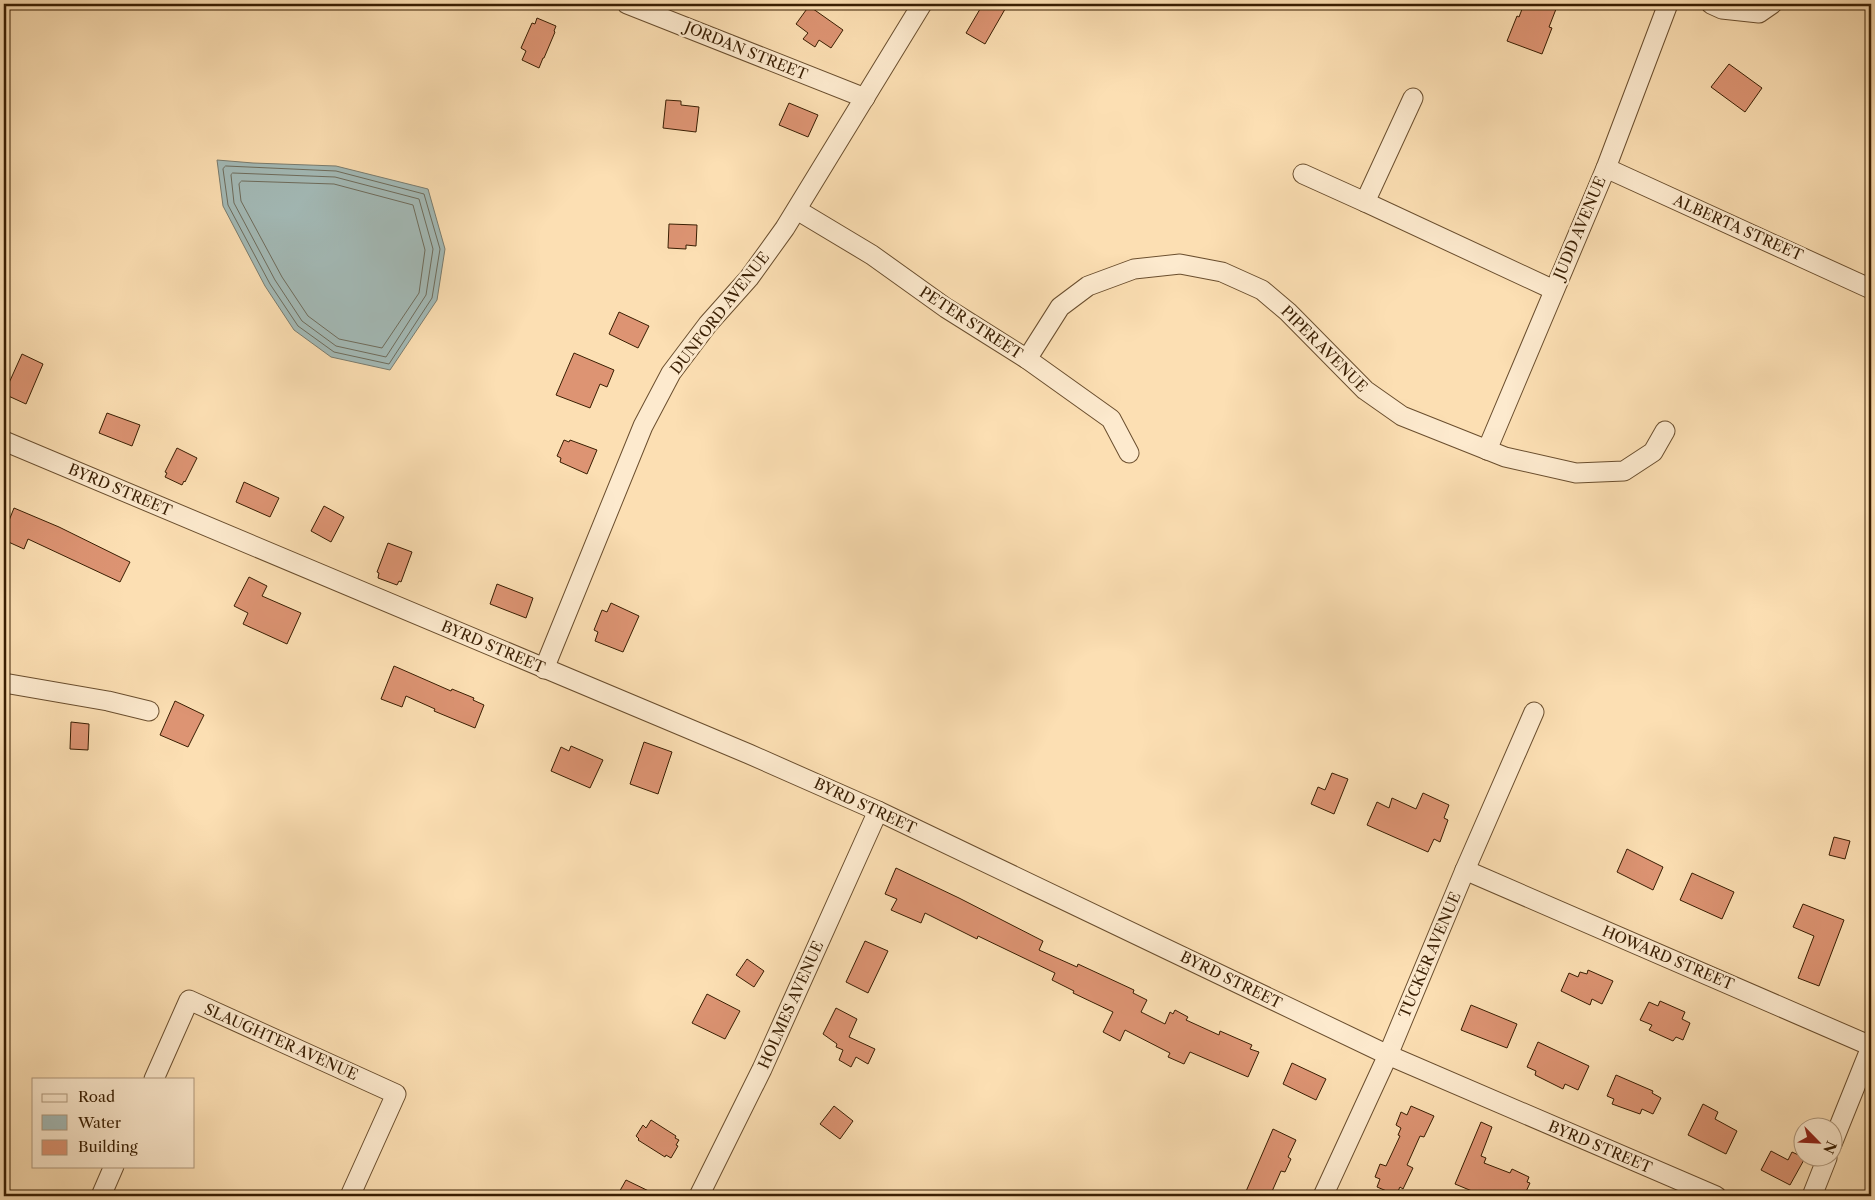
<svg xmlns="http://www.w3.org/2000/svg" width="1875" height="1200" font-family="'Libre Caslon Text',serif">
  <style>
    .water { fill: #a3bab7; stroke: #797c6f }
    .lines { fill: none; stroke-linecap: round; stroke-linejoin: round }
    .shore { stroke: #6e6c5c; stroke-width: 1 }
    .building { fill: #dd9473; stroke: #391e02 }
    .minor-casing { stroke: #6a4e2e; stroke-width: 21 }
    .minor { stroke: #fdeace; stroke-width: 19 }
    .labels { text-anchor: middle; stroke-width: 5; stroke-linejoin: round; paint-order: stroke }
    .street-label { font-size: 15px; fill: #391e02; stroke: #fdeace }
  </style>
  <rect width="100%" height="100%" fill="#fcdfb3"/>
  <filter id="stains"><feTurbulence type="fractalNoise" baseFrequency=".004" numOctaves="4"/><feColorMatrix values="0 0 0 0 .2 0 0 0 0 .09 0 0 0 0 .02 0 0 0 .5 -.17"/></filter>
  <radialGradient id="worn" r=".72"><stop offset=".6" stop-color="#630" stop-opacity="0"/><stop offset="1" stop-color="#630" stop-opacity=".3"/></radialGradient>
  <polygon class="water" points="217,160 253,163 336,166 428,189 445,249 437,300 390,370 331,357 294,330 265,286 223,206"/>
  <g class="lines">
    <g class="shore">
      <polygon points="226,166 336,171 424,194 440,249 432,298 389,364 334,352 298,326 270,284 228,205 223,169"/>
      <polygon points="233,173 335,177 419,199 433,249 426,295 386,357 336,346 302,321 275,280 234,203 231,175"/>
      <polygon points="242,181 334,184 413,205 425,250 419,293 382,348 339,339 308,316 282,277 241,201 239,184"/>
    </g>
  </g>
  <g class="building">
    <polygon points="983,4 1008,4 985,44 966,33"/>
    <polygon points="1524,4 1558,4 1549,27 1552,28 1542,54 1507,41 1517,16 1519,17"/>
    <polygon points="809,6 843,30 831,48 819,40 815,47 803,39 808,33 796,24"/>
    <polygon points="537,18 556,26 554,31 555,32 544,58 543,58 539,68 522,60 526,51 521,48 532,23 535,24"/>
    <polygon points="1729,64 1762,88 1745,112 1711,87"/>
    <polygon points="666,100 681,101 681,105 699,107 696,132 663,128"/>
    <polygon points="789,103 818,115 808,137 779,125"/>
    <polygon points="669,224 697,225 696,246 686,245 686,249 668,248"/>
    <polygon points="619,312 649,326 638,348 609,334"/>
    <polygon points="574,353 614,370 607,387 600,384 590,408 556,395"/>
    <polygon points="22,354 43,364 26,404 4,394"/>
    <polygon points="107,413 140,425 132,446 99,433"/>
    <polygon points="564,440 569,442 570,440 597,450 587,474 560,462 561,458 557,456"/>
    <polygon points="177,448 197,458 185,482 184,481 182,485 165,477 167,473 165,472"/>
    <polygon points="244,482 279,498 270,517 236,502"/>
    <polygon points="324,506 344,517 331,542 311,531"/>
    <polygon points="14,508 59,527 130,562 120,582 28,539 24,549 4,540 4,533"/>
    <polygon points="388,543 412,552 401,582 399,581 397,585 378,578 379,573 377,572"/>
    <polygon points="249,577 267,586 262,596 301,613 287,644 243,624 248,613 234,606"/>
    <polygon points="497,584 533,598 526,618 490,604"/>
    <polygon points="611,603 639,616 623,652 595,641 598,632 594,630 602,610 607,612"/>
    <polygon points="394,666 451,691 452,689 474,698 473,700 484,705 475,728 434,711 435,709 406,696 402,707 381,699"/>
    <polygon points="175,701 204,715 188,747 160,735"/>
    <polygon points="71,722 89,724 88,750 70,749"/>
    <polygon points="644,742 672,752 658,794 630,784"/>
    <polygon points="571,746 603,760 590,788 551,771 561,747 569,751"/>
    <polygon points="1332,773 1348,779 1334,814 1311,804 1318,787 1325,790"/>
    <polygon points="1423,793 1449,805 1444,818 1448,820 1440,842 1434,839 1428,852 1367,825 1377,802 1389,808 1392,798 1416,809"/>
    <polygon points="1834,837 1850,841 1845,859 1829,855"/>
    <polygon points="1627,849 1663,867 1653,890 1617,872"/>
    <polygon points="896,868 959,898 1043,941 1039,950 1077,967 1078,964 1134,990 1133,993 1147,1000 1141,1012 1165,1024 1170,1012 1173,1014 1175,1010 1188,1017 1186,1020 1219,1035 1220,1031 1252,1045 1250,1049 1259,1052 1248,1077 1190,1052 1184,1064 1168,1057 1170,1053 1125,1030 1120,1041 1103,1032 1113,1012 1073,993 1074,991 1052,980 1055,973 978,936 977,939 925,913 921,923 891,910 897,899 885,894"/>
    <polygon points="1692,873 1734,892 1722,919 1680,900"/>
    <polygon points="1803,904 1844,920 1819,986 1798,978 1814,936 1793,927"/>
    <polygon points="865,941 888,951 868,993 846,982"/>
    <polygon points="747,959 764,971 754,987 736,975"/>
    <polygon points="1588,970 1613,981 1602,1004 1592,999 1590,1005 1561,991 1569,973 1578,977 1580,972 1587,974"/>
    <polygon points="707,994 740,1011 725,1039 692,1023"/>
    <polygon points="1660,1001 1685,1012 1682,1019 1690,1023 1683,1040 1676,1037 1673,1041 1649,1030 1652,1025 1640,1020 1649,1002 1658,1006"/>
    <polygon points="1471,1005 1517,1024 1507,1048 1461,1030"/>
    <polygon points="836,1008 857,1019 849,1037 875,1049 868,1064 856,1057 851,1067 839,1060 843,1050 836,1047 837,1044 823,1034"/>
    <polygon points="1538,1042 1589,1066 1578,1090 1565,1084 1563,1089 1535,1075 1536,1071 1527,1067"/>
    <polygon points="1292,1063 1326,1079 1316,1100 1283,1084"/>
    <polygon points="1616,1075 1653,1091 1652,1093 1661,1098 1653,1114 1642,1109 1640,1114 1612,1104 1614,1099 1607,1096"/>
    <polygon points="1703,1104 1718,1112 1715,1119 1737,1131 1726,1154 1688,1135"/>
    <polygon points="834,1106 853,1121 840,1139 820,1124"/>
    <polygon points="1411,1106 1434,1116 1424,1137 1420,1136 1407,1165 1413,1168 1403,1189 1400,1187 1396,1195 1377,1187 1380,1179 1375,1177 1380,1164 1386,1166 1400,1136 1398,1135 1401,1128 1396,1125 1401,1112 1407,1115"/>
    <polygon points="651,1120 676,1136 675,1138 679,1140 676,1145 678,1146 671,1158 666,1155 665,1157 638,1140 639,1139 636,1136 643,1125 646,1128"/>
    <polygon points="1481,1122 1492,1127 1481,1156 1486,1158 1484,1163 1510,1173 1512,1169 1529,1177 1527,1182 1530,1183 1524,1196 1484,1196 1455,1184"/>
    <polygon points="1273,1129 1296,1140 1288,1157 1291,1159 1285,1172 1281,1171 1270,1196 1244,1196"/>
    <polygon points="1771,1151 1788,1160 1792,1152 1805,1158 1790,1185 1761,1170"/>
    <polygon points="626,1180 659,1196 617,1196"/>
  </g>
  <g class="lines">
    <g class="minor-casing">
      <g id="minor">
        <polyline points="627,4 865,98"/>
        <polyline points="1711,4 1722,9 1759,13 1772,4"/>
        <polyline points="1413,98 1365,202 1554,290"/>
        <polyline points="1606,168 1871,289"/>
        <polyline points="1303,174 1365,202"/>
        <polyline points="797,210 872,255 946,308 1027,359 1111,419 1129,453"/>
        <polyline points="1027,359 1060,307 1088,286 1134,269 1180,264 1222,272 1262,290 1288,312 1365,390 1402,416 1505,457 1576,473 1624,471 1653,452 1665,431"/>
        <polyline points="4,441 749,754 878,811 1388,1055 1716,1196"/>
        <polyline points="1487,450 1606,168 1668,4"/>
        <polyline points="544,669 643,426 671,373 708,324 749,278 785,228 922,4"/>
        <polyline points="4,683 108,701 149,711"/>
        <polyline points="1465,870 1871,1046"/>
        <polyline points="154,1079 189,1000 396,1094 350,1196"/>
        <polyline points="1832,1144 1871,1047"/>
        <polyline points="101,1196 114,1166"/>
        <polyline points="699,1196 762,1069 878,811"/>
        <polyline points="1323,1196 1388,1055 1465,870 1534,712"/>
        <polyline points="1812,1196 1827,1158"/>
      </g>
    </g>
    <use href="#minor" class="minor"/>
  </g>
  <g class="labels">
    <g class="street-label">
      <text transform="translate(746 51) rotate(22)" y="5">JORDAN STREET</text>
      <text transform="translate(1580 228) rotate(-67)" y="5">JUDD AVENUE</text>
      <text transform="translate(1738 228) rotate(24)" y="5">ALBERTA STREET</text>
      <text transform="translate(720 313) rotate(-52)" y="5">DUNFORD AVENUE</text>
      <text transform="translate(971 323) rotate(33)" y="5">PETER STREET</text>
      <text transform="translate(1324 349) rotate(45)" y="5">PIPER AVENUE</text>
      <text transform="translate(120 490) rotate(23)" y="5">BYRD STREET</text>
      <text transform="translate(493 647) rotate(23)" y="5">BYRD STREET</text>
      <text transform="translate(865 806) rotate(25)" y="5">BYRD STREET</text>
      <text transform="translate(1430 955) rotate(-67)" y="5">TUCKER AVENUE</text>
      <text transform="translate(1668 958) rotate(23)" y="5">HOWARD STREET</text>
      <text transform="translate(1231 980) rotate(26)" y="5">BYRD STREET</text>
      <text transform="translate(791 1005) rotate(-66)" y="5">HOLMES AVENUE</text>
      <text transform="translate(281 1042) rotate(24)" y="5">SLAUGHTER AVENUE</text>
      <text transform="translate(1600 1147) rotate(23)" y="5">BYRD STREET</text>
    </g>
  </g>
  <rect width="1875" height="1200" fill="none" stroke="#fcdfb3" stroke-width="20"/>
  <rect x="5" y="5" width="1865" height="1190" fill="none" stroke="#391e02" stroke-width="2.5"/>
  <rect x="10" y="10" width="1855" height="1180" fill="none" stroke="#391e02"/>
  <rect x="32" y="1078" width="162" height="90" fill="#fdeace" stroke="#af987c"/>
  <rect x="42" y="1094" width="25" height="8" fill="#fdeace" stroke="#af987c"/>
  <text x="78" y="1102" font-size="15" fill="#391e02">Road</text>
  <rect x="42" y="1115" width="25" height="15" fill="#a3bab7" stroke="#af987c"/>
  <text x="78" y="1128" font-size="15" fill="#391e02">Water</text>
  <rect x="42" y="1140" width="25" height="15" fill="#dd9473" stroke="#af987c"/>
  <text x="78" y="1152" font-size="15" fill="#391e02">Building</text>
  <g transform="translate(1818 1142) rotate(114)"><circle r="24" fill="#fdeace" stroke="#af987c"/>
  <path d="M0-4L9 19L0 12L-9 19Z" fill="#8f2418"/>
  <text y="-8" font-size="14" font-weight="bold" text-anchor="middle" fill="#391e02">N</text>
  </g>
  <rect width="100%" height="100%" filter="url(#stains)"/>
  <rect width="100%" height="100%" fill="url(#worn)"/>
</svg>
